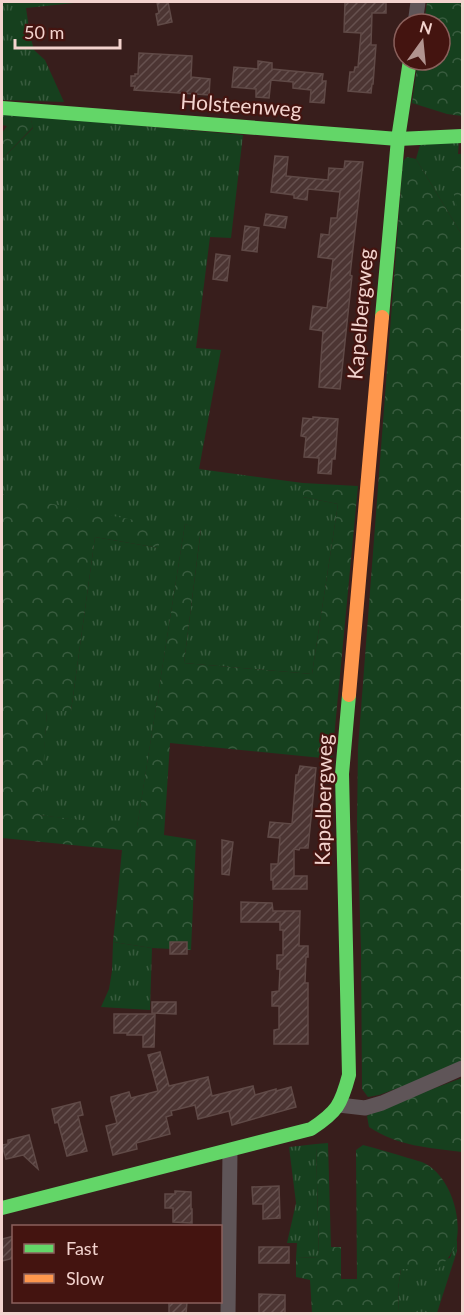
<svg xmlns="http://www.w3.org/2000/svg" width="464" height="1315" font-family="Lato,sans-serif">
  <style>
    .grass { fill: url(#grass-tufts) }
    .forest { fill: url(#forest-crowns) }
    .building { fill: url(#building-hatch); stroke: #604a47; stroke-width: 1.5 }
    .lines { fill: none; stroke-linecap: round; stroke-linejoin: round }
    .street { stroke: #5f5558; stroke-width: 15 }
    .fast { stroke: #63d668; stroke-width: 14 }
    .slow { stroke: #ff974d; stroke-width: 14 }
    .labels { text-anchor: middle; stroke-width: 4.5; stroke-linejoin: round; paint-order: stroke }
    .street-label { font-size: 21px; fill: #f3d3ce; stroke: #441410 }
  </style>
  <defs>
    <pattern id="grass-tufts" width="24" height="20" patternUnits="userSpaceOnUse" patternTransform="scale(1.5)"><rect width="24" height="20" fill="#16401e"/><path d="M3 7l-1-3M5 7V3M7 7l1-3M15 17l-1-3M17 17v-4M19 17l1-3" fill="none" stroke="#385b3e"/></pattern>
    <pattern id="forest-crowns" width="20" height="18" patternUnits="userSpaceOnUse" patternTransform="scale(1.5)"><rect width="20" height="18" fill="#16401e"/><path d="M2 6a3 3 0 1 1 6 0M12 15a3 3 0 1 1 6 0" fill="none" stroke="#385b3e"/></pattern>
    <pattern id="building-hatch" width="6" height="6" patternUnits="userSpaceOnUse" patternTransform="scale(1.5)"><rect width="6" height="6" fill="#4c3533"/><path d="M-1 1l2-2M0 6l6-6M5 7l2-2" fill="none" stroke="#66514f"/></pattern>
  </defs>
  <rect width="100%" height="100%" fill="#381e1c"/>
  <g class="grass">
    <polygon points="2,2 84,2 26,8 30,35 34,50 45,60 64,102 2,100"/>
    <polygon points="30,116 243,135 231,238 210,237 196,348 221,350 199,469 303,483 303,497 338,504 312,674 184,663 201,529 185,524 137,828 39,815 47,710 71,711 95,537 159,548 2,494 2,159 33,128"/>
    <polygon points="459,141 458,154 462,154 462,235 416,159 420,145"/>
    <polygon points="113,942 152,948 150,1010 101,1007 109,989 112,971"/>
    <polygon points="316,1144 319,1257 296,1258 297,1243 287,1243 296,1203 289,1147"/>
    <polygon points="457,1239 457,1251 437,1313 399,1314 398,1289 401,1269 450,1258"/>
  </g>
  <g class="forest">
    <polygon points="427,2 462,2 462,116 447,114 412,103 418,60 440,60 440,24 424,24"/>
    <polygon points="2,115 30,116 33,127 2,159 2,133 7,126 2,125"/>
    <polygon points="407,157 416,159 462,235 462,1065 379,1095 368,1097 362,1089 361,949 357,824 358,748 403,161"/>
    <polygon points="462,161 462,215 455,202 449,162"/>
    <polygon points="303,483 358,486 332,759 170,743 164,835 196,840 191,950 152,948 113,942 122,850 2,838 2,494 159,525 159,548 95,537 71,711 47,711 40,815 137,827 185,524 201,528 184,663 312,674 338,504 303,497"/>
    <path d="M462,1078v74c-32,-4 -65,-6 -93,-25l-2,-11 11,-7z"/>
    <path d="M328,1143l3,104h10v32h16l-1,-129 7,-5c15,4 30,8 45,13 6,2 13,3 18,6 23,13 35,49 31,74 -2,13 -10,22 -19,31h-37l-3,20 1,24h-87l-2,-33 -14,-3v-19l23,-1 -3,-113z"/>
  </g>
  <g class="building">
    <polygon points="157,2 168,2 172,22 158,25 156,14 159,13"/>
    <polygon points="345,2 386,2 386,13 372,13 371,45 376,45 373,84 372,84 371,93 348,91 350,72 354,72 355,67 358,67 361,33 344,32"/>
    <polygon points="139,53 192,56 191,77 210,79 209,95 134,90 135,86 131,86 131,76 135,76 135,74 138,74"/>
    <polygon points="258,61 272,63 272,69 323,74 322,81 326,81 324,103 310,102 311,90 293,88 293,82 271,80 269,98 256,97 256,89 232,87 234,67 258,69"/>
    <polygon points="275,156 288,157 286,176 328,180 329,168 344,169 345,161 363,162 350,275 352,276 340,389 319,387 323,331 310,329 313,306 327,308 333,259 318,257 321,234 329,235 331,218 337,218 340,192 308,189 307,200 294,198 294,195 271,192"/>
    <polygon points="266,214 287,217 285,228 264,225"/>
    <polygon points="245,226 259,228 257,252 242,250"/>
    <polygon points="216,254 230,256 227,281 213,279"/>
    <polygon points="313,417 338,419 335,459 332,459 331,474 318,473 319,458 304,457 306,437 301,436 303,418 313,419"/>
    <polygon points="300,766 316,768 308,848 300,848 299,850 294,849 294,876 307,876 307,889 273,889 273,880 271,880 271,864 278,864 280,838 268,837 270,822 292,824 296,775 298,775"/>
    <polygon points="222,840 233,842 229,875 222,874"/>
    <polygon points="241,902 272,903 273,911 300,911 299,946 308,946 308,957 306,957 305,983 308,983 308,1044 274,1044 274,1030 279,1029 279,1006 272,1006 272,992 279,991 280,969 277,969 277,955 283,955 283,930 280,930 280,922 241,922"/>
    <rect x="170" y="942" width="17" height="12"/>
    <polygon points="152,1002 176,1002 176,1014 152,1013"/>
    <polygon points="114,1014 155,1014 154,1047 143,1047 143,1035 127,1035 127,1033 114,1033"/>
    <polygon points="160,1052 169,1086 208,1077 212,1096 253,1086 255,1095 276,1089 276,1091 291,1087 296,1107 232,1125 229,1111 198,1119 195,1105 171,1111 172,1115 166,1117 170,1134 136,1143 137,1149 113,1155 106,1126 117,1123 111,1101 111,1097 129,1092 131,1098 158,1091 148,1055"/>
    <polygon points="80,1102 83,1115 78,1116 87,1151 67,1156 58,1122 55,1123 52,1109"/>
    <polygon points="29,1135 38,1169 23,1155 6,1159 2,1145 8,1144 8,1140"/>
    <polygon points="279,1186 280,1218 263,1219 263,1204 253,1204 252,1187"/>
    <polygon points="175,1191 191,1192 191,1209 192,1209 192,1223 173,1222 173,1208 165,1208 165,1194 175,1194"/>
    <polygon points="14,1236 14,1258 2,1261 2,1239"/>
    <rect x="259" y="1247" width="30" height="16"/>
    <polygon points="259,1294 285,1295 285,1314 259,1314"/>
    <polygon points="169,1302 187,1302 186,1314 169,1314"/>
  </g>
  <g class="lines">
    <g class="street">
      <polyline points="415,24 418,2"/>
      <polyline points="339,1105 365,1108 382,1103 462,1068"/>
      <polyline points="228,1314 230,1151"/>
    </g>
    <g class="fast">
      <polyline points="2,108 398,139 462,136"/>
      <polyline points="382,317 398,139 410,60"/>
      <path d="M2,1208l309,-79c26,-17 30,-24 38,-54l-7,-301 7,-79"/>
    </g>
    <polyline class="slow" points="349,695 382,317"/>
  </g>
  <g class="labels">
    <g class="street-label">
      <text transform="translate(241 106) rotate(4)" y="7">Holsteenweg</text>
      <text transform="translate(361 314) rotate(-85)" y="7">Kapelbergweg</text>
      <text transform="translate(324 800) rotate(-89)" y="7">Kapelbergweg</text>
    </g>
  </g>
  <rect width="464" height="1315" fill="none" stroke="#f3d3ce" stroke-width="6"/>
  <rect x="12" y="1225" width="210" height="78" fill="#441410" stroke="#8a605c" stroke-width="1.5"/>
  <rect x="24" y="1244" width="30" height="9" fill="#63d668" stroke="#8a605c" stroke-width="1.5"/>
  <text x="66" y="1255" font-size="18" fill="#f3d3ce">Fast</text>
  <rect x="24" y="1274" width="30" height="9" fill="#ff974d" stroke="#8a605c" stroke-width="1.5"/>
  <text x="66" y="1285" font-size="18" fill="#f3d3ce">Slow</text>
  <g transform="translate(422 42) rotate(15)"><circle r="28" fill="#441410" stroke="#8a605c" stroke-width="1.5"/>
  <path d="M0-4.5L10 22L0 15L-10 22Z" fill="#b29490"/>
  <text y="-9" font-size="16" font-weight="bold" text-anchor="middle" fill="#f3d3ce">N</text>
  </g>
  <path d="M15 39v9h105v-9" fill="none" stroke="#f3d3ce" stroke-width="3"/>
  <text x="24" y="39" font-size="18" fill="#f3d3ce" stroke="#441410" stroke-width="4.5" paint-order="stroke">50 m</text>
</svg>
